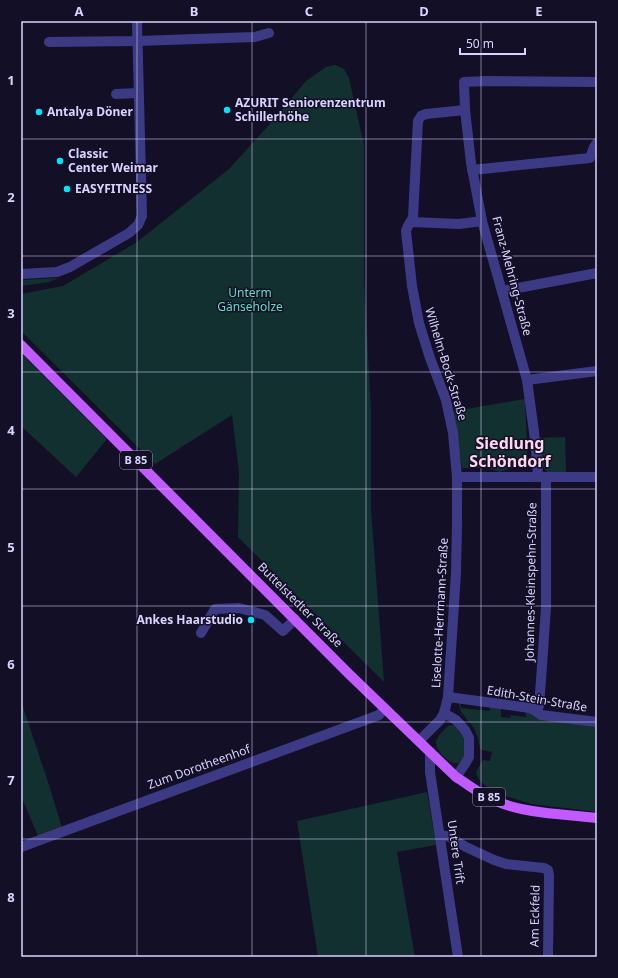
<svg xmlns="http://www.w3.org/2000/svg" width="618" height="978" font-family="'Noto Sans',sans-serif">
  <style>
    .green { fill: #12302f }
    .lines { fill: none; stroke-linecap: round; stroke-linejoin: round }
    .minor { stroke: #3d3a85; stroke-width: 10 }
    .major { stroke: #c25bff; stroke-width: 10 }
    .grid { fill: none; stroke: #d9d4ff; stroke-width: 1; stroke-opacity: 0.55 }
    .poi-dot { fill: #00e5ff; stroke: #130f26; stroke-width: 1.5 }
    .labels { text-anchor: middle; stroke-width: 3; stroke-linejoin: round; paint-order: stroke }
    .shield { fill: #130f26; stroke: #9e99be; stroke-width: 1 }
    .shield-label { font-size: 11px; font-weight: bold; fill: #d9d4ff }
    .poi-label { font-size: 12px; font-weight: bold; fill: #d9d4ff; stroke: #130f26; text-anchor: start }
    .street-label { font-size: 12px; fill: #d9d4ff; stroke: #130f26 }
    .park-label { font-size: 12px; fill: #5fe0c0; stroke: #130f26 }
    .district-label { font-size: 16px; font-weight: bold; fill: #ffd6f0; stroke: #130f26 }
    .neatline { fill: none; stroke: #d9d4ff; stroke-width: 1.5 }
    .grid-label { font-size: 13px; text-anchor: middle; font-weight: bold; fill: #d9d4ff }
  </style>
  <rect width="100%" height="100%" fill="#130f26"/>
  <g class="green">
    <polygon points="335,65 344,69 349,78 364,145 364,278 371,411 371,509 384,682 238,537 239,472 232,415 155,464 21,331 21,294 63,286 137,242 229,169 269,125 306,81 326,67"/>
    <polygon points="59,278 49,282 21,286 21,280"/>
    <polygon points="21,353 107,439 76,477 21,426"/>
    <polygon points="525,399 528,463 500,472 487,468 462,468 454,411"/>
    <polygon points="565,437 566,472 547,472 541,464 539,438"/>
    <polygon points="21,701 50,788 62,828 38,836 21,796"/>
    <polygon points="458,702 460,702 461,708 490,711 489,705 501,708 501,717 510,718 511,715 526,717 525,711 597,727 597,812 532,804 502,795 486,786 479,780 476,773 477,770 483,760 490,761 492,752 482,750 480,748 478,738 474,728 461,712"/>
    <path d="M453,725c3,2 7,6 9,9 3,6 5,25 -3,29 -9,3 -24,-13 -23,-21 1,-6 7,-11 11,-15l1,-1z"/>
    <polygon points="427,792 436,845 397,852 415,957 318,957 297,821"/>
  </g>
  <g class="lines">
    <g class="minor">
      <polyline points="49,42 137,41 255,37 269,33"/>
      <polyline points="116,94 138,93"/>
      <polyline points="472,170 590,158 594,147 597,143"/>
      <polyline points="411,222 459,224 482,221"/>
      <polyline points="21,274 57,272 70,267 129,233 138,225 142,216 137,21"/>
      <polyline points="502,291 597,273"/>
      <polyline points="527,380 597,371"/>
      <polyline points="457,477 597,477"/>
      <polyline points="538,477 537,461 534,432 527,380 482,221 471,163 465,110 464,82 486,81 597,82"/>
      <polyline points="201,633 215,609 239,608 265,615 283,631 295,619"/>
      <polyline points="448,697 530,708 536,711 541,715 597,722"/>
      <polyline points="536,711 539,706 542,666 546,607 546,477"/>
      <polyline points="444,713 456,720 465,730 469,738 469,757 465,764 456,777"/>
      <path d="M419,741l21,-21 4,-7 4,-16 8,-124 1,-49v-47l-4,-44 -7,-33 -16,-42 -11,-35 -7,-37 -6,-55c1,-5 5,-9 7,-14l5,-96 3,-5 5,-2 39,-4"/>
      <polyline points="430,752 430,772 458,957"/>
      <polyline points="440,836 448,836 466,847 494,860 506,864 544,868 548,870 549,875 548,957"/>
      <polyline points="21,847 379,715 384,709"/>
    </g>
    <path class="major" d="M21,345l328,329 107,103c13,8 25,18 40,24 29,13 69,13 101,17"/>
  </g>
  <path class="grid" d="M137,21v936M252,21v936M366,21v936M481,21v936M21,139h576M21,256h576M21,372h576M21,489h576M21,606h576M21,722h576M21,839h576"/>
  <g class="poi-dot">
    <circle cx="227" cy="110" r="4"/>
    <circle cx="39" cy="112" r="4"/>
    <circle cx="60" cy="161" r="4"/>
    <circle cx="67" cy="189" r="4"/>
    <circle cx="251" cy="620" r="4"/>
  </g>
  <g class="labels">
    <g class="shield">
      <rect x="120" y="451" width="32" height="18" rx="3"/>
      <rect x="473" y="788" width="32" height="18" rx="3"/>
    </g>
    <g class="shield-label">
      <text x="136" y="464">B 85</text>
      <text x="489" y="801">B 85</text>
    </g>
    <g class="poi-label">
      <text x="235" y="107">AZURIT Seniorenzentrum<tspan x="235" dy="14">Schillerhöhe</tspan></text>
      <text x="47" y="116">Antalya Döner</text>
      <text x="68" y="158">Classic<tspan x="68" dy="14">Center Weimar</tspan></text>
      <text x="75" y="193">EASYFITNESS</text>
      <text x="243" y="624" text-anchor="end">Ankes Haarstudio</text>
    </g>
    <g class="street-label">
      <text transform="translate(512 276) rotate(75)" y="4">Franz-Mehring-Straße</text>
      <text transform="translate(446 364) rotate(73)" y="4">Wilhelm-Bock-Straße</text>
      <text transform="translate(531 582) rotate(-89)" y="4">Johannes-Kleinspehn-Straße</text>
      <text transform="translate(300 605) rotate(45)" y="4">Buttelstedter Straße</text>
      <text transform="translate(440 613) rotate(-87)" y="4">Liselotte-Herrmann-Straße</text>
      <text transform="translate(537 699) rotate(10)" y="4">Edith-Stein-Straße</text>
      <text transform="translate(199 767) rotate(-20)" y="4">Zum Dorotheenhof</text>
      <text transform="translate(456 852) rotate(82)" y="4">Untere Trift</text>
      <text transform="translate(535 916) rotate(-89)" y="4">Am Eckfeld</text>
    </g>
    <g class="park-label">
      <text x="250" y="297">Unterm<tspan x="250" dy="14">Gänseholze</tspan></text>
    </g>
    <g class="district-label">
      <text x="510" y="449">Siedlung<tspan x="510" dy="18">Schöndorf</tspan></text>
    </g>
  </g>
  <rect width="618" height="978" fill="none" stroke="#130f26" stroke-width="44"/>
  <path d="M460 48v6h65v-6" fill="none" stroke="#d9d4ff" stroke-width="2"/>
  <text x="466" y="48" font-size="12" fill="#d9d4ff" stroke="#130f26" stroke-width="3" paint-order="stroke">50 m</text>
  <rect x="22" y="22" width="574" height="934" class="neatline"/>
  <g class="grid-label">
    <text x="79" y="16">A</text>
    <text x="194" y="16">B</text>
    <text x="309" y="16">C</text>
    <text x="424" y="16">D</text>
    <text x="539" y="16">E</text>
    <text x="11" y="85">1</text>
    <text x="11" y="202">2</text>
    <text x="11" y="318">3</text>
    <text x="11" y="435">4</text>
    <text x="11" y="552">5</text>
    <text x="11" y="669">6</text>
    <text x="11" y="785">7</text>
    <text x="11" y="902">8</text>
  </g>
</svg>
